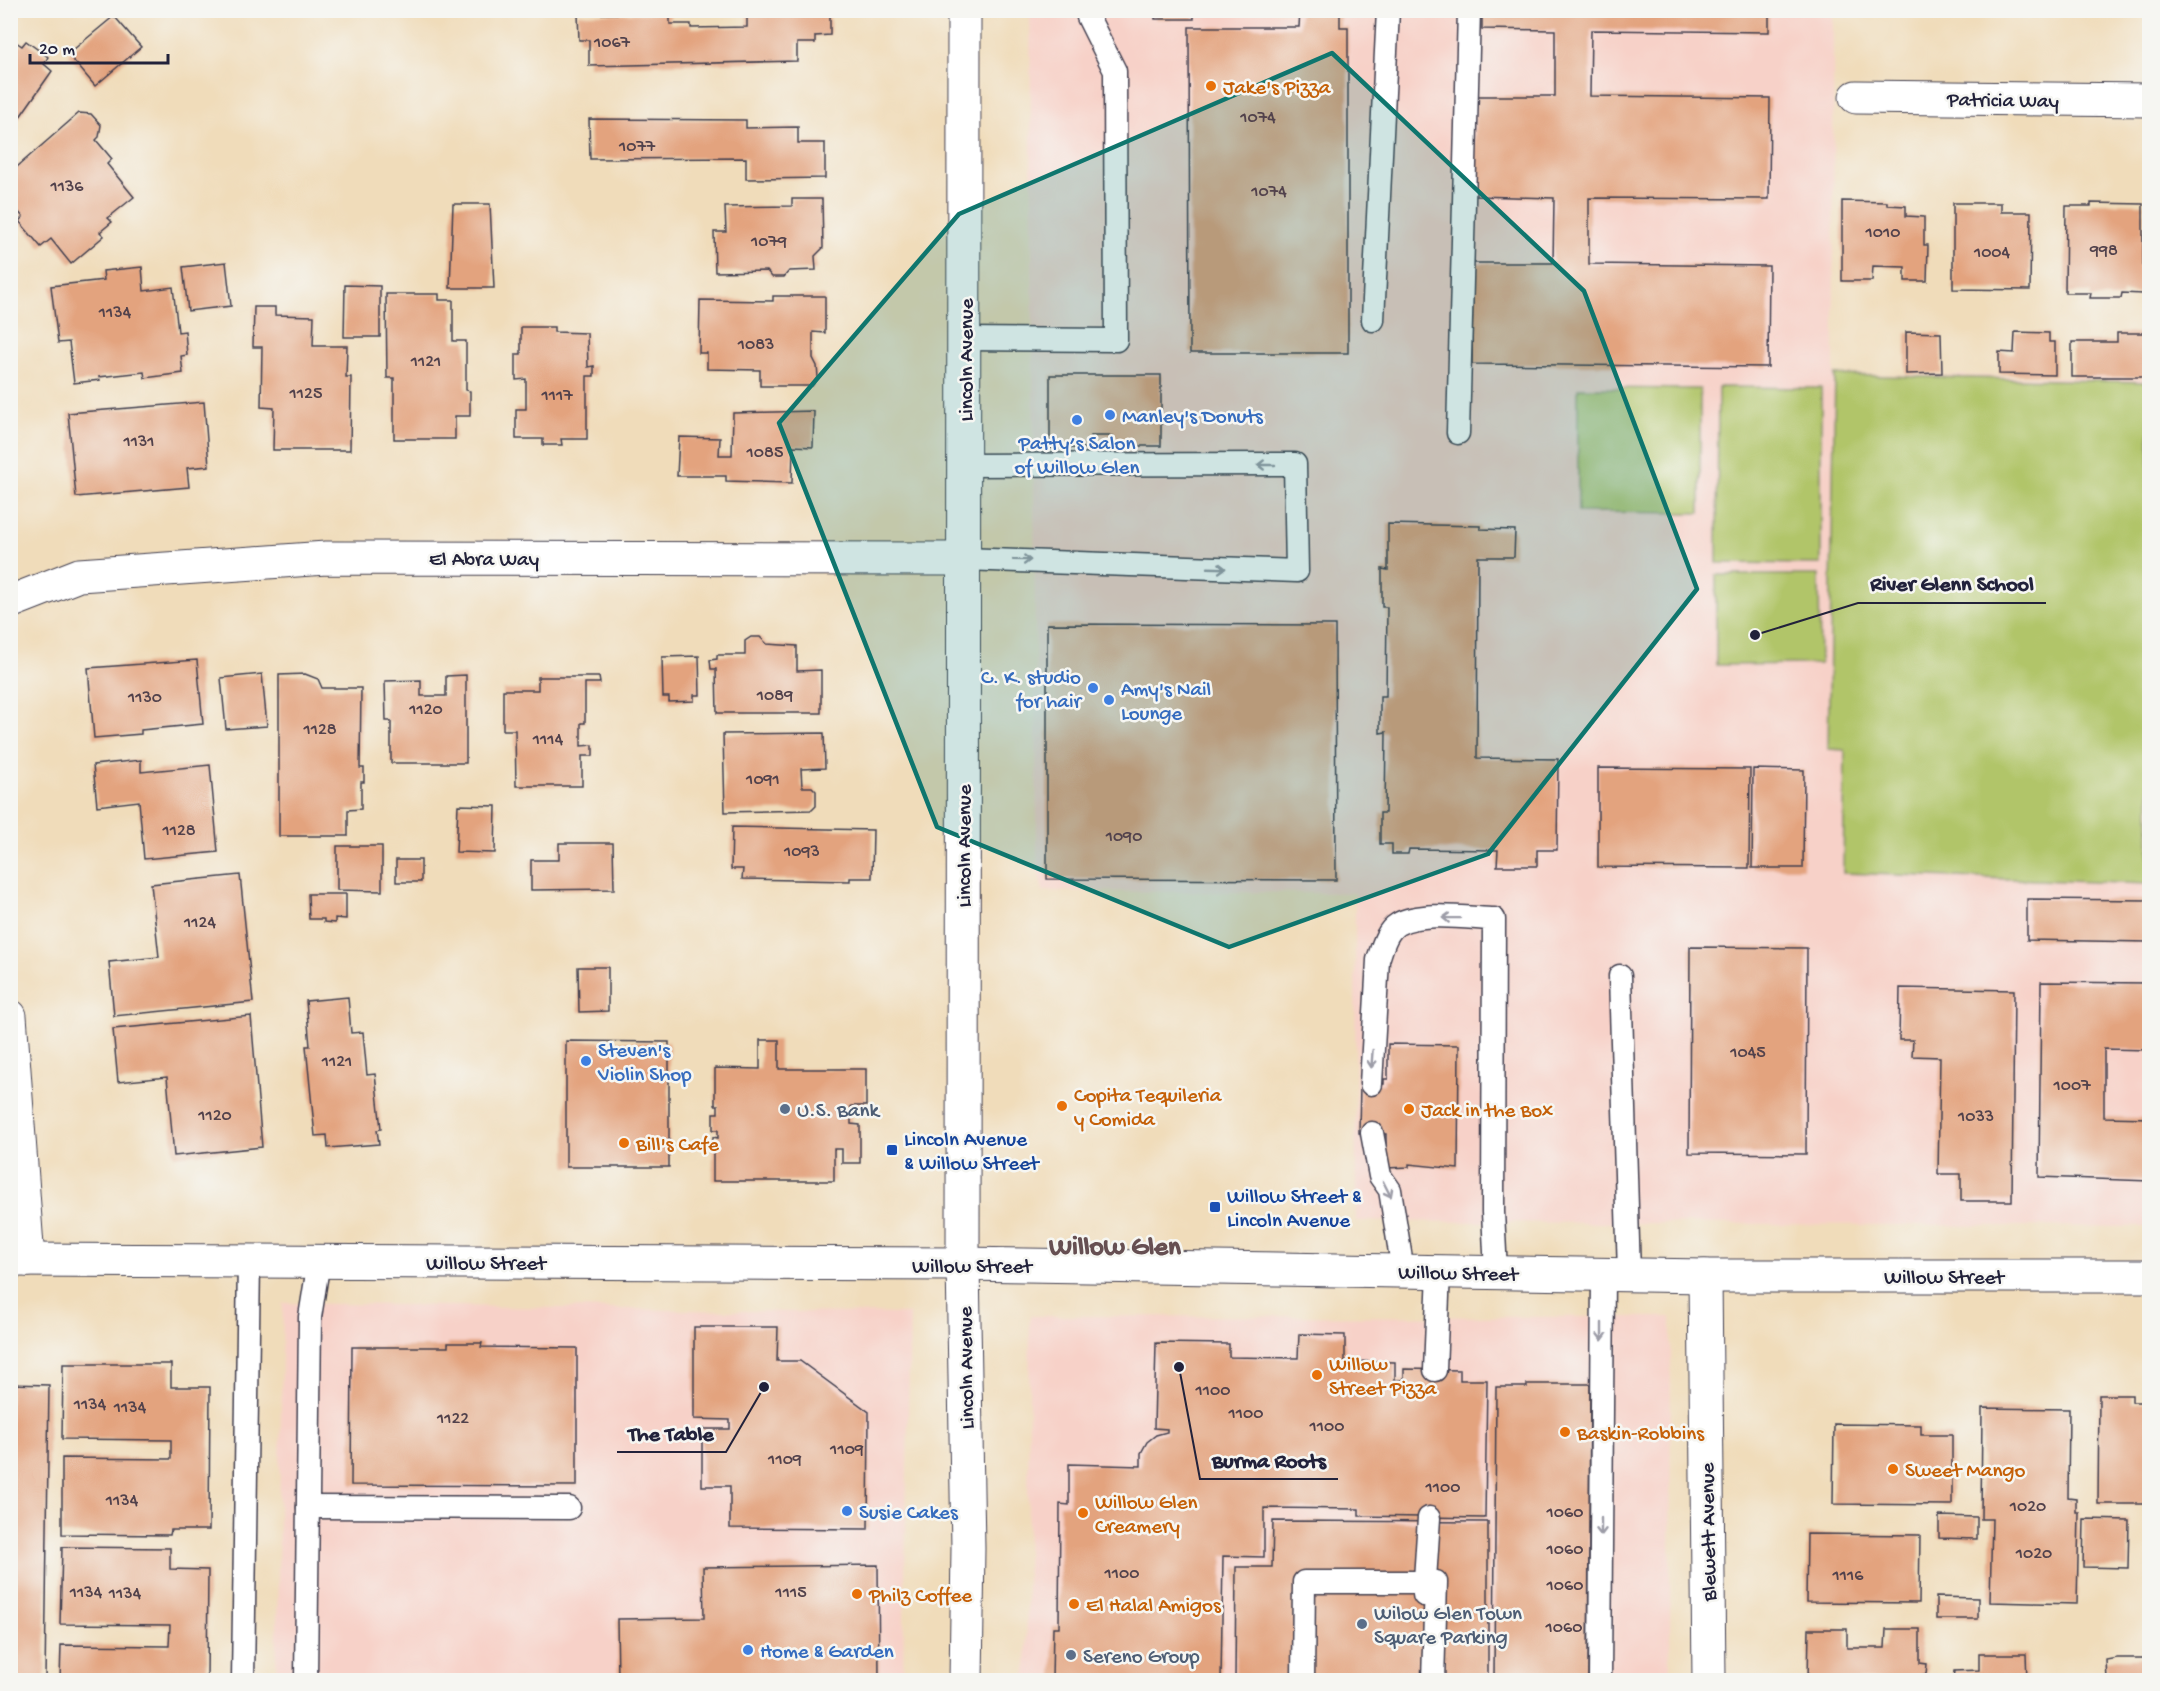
<svg xmlns="http://www.w3.org/2000/svg" width="2160" height="1691" font-family="'Gochi Hand',sans-serif">
  <style>
    .built { fill: #f7d1c8 }
    .green { fill: #b1c569; stroke: #6a7452; stroke-width: 1.5 }
    .building { fill: #e3a37e }
    .lines { fill: none; stroke-linecap: round; stroke-linejoin: round }
    .lane-casing { stroke: #413e4e; stroke-width: 25 }
    .street-casing { stroke: #413e4e; stroke-width: 35 }
    .secondary-casing { stroke: #413e4e; stroke-width: 35 }
    .lane { stroke: #fff; stroke-width: 22 }
    .street { stroke: #fff; stroke-width: 33 }
    .secondary { stroke: #fff; stroke-width: 33 }
    .oneway { stroke: #9c9ca7 }
    .marked { fill: #0f766e; fill-opacity: 0.2; stroke: #0f766e; stroke-width: 4.5; stroke-linejoin: round }
    .food-dot { fill: #e8710a; stroke: #f6f6f2; stroke-width: 2 }
    .shop-dot { fill: #3f7fe0; stroke: #f6f6f2; stroke-width: 2 }
    .service-dot { fill: #5c6f8a; stroke: #f6f6f2; stroke-width: 2 }
    .transit-dot { fill: #1a4fb4; stroke: #f6f6f2; stroke-width: 2 }
    .labels { text-anchor: middle; stroke-width: 5; stroke-linejoin: round; paint-order: stroke }
    .number-label { font-size: 18px; fill: #52424c }
    .food-label { font-size: 21px; fill: #c56008; stroke: #f6f6f2; text-anchor: start }
    .street-label { font-size: 21px; fill: #22223b; stroke: #f6f6f2 }
    .shop-label { font-size: 21px; fill: #366cbe; stroke: #f6f6f2; text-anchor: start }
    .service-label { font-size: 21px; fill: #4e5e75; stroke: #f6f6f2; text-anchor: start }
    .transit-label { font-size: 21px; fill: #164399; stroke: #f6f6f2; text-anchor: start }
    .district-label { font-size: 27px; font-weight: bold; fill: #664f52; stroke: #f6f6f2 }
    .leader { fill: none; stroke: #22223b; stroke-width: 2 }
    .callout-dot { fill: #22223b; stroke: #f6f6f2; stroke-width: 2 }
    .callout-label { font-size: 22px; text-anchor: middle; font-weight: bold; fill: #22223b; stroke: #f6f6f2; stroke-width: 5; stroke-linejoin: round; paint-order: stroke }
  </style>
  <rect width="100%" height="100%" fill="#f6f6f2"/>
  <filter id="ink" filterUnits="userSpaceOnUse"><feTurbulence type="fractalNoise" baseFrequency=".0167" numOctaves="2"/><feDisplacementMap in="SourceGraphic" scale="12" xChannelSelector="R" yChannelSelector="G"/><feConvolveMatrix kernelMatrix="1 2 1 2 8 2 1 2 1" color-interpolation-filters="sRGB"/></filter>
  <filter id="wash" filterUnits="userSpaceOnUse"><feTurbulence type="fractalNoise" baseFrequency=".008" numOctaves="4" result="noise"/><feDisplacementMap in="SourceGraphic" scale="24" xChannelSelector="R" yChannelSelector="G"/><feGaussianBlur stdDeviation="1.35" result="paint"/><feColorMatrix in="noise" values="0 0 0 0 0 0 0 0 0 0 0 0 0 0 0 0 0 1.4 0 .05"/><feComposite in="paint" operator="in"/></filter>
  <g filter="url(#wash)">
    <rect width="100%" height="100%" fill="#f0dcba"/>
    <g class="built">
      <polygon points="1030,11 1833,11 1834,374 2149,378 2149,1227 1356,1221 1355,893 1043,891 1037,867"/>
      <polygon points="283,1303 910,1314 903,1680 276,1680"/>
      <polygon points="1030,1316 1671,1317 1670,1680 1026,1680"/>
    </g>
    <g class="green">
      <polygon points="1835,375 2149,382 2149,884 1843,873 1845,750 1828,749"/>
      <polygon points="1718,387 1821,388 1821,564 1717,563"/>
      <polygon points="1578,388 1700,389 1700,513 1578,512"/>
      <polygon points="1716,575 1819,575 1820,664 1716,665"/>
    </g>
    <g id="blocks">
      <g class="building">
        <polygon points="747,10 830,10 830,35 815,36 815,43 797,43 797,61 589,66 589,40 579,40 578,14 670,13 670,24 691,24 691,28 747,27"/>
        <rect x="1155" y="10" width="39" height="9"/>
        <polygon points="1300,10 1340,10 1340,27 1348,27 1348,353 1190,353 1189,27 1299,27"/>
        <polygon points="1482,10 1769,10 1769,32 1591,30 1590,96 1770,98 1769,199 1589,198 1589,264 1769,266 1768,367 1472,364 1473,263 1553,263 1554,198 1474,196 1475,96 1555,96 1555,30 1482,29"/>
        <polygon points="114,16 141,47 95,86 68,54"/>
        <polygon points="10,38 22,46 26,41 48,57 44,64 52,71 10,131"/>
        <polygon points="79,113 91,114 101,125 99,137 96,140 112,159 107,164 134,197 108,218 112,222 100,232 104,236 71,264 51,239 41,247 19,221 23,217 10,202 10,173"/>
        <polygon points="589,119 746,120 746,128 798,127 798,143 825,143 825,178 746,179 746,158 590,159"/>
        <polygon points="792,199 822,199 823,248 815,256 816,270 789,271 784,277 772,277 767,271 715,272 714,232 726,232 725,207 792,206"/>
        <polygon points="1842,201 1887,202 1887,205 1906,206 1906,216 1924,217 1924,245 1928,245 1927,281 1905,281 1905,267 1873,266 1872,281 1842,281"/>
        <polygon points="1953,203 2001,203 2001,212 2031,212 2030,290 1953,289"/>
        <polygon points="2091,203 2143,204 2143,294 2122,293 2121,298 2090,298 2091,293 2065,293 2066,206 2091,206"/>
        <polygon points="453,204 490,204 494,288 450,288"/>
        <polygon points="226,262 231,306 188,311 183,267"/>
        <polygon points="142,267 144,291 173,287 178,332 185,331 187,355 181,356 183,373 145,378 144,372 99,377 100,380 74,383 69,342 58,343 51,286 104,280 103,271"/>
        <polygon points="345,285 380,286 380,337 344,337"/>
        <polygon points="386,294 439,294 439,300 453,300 453,341 466,341 466,390 470,391 470,416 455,416 455,439 394,439 394,378 387,378"/>
        <polygon points="773,296 825,296 825,333 813,332 813,358 817,366 818,377 812,386 760,386 760,370 707,369 707,353 699,353 700,300 773,301"/>
        <polygon points="254,307 275,307 275,315 314,316 313,346 347,346 346,377 351,377 350,450 273,450 274,408 261,407 262,347 253,347"/>
        <polygon points="521,327 554,327 554,332 587,333 588,367 594,366 594,376 587,376 587,439 561,439 562,445 543,445 543,439 516,439 516,409 526,409 526,379 516,380 516,354 521,354"/>
        <polygon points="1906,332 1941,333 1942,373 1906,374"/>
        <polygon points="2015,332 2049,333 2049,342 2055,342 2055,375 1999,374 1999,352 2014,353"/>
        <polygon points="2117,333 2150,333 2150,377 2072,377 2072,342 2117,342"/>
        <polygon points="1050,375 1161,375 1161,446 1113,446 1113,436 1091,436 1091,448 1050,448"/>
        <polygon points="204,402 209,466 187,468 189,487 76,497 68,413"/>
        <polygon points="814,411 813,447 793,446 792,483 726,481 726,476 677,476 679,437 720,438 719,455 732,455 733,413"/>
        <polygon points="1388,524 1480,526 1480,529 1515,530 1514,557 1478,557 1477,758 1558,759 1557,850 1537,850 1537,866 1497,866 1498,850 1409,849 1408,854 1392,854 1392,844 1380,844 1380,813 1385,813 1386,732 1380,733 1380,696 1386,696 1387,607 1382,607 1382,569 1388,570"/>
        <polygon points="1047,624 1335,625 1336,880 1047,879"/>
        <polygon points="751,637 760,637 767,644 797,646 797,671 821,670 821,713 717,713 716,669 711,669 710,660 717,659 717,655 745,655 745,641"/>
        <polygon points="699,656 700,695 694,695 694,701 669,702 669,697 663,697 662,657"/>
        <polygon points="197,660 203,724 141,730 141,734 94,738 88,668"/>
        <polygon points="262,674 267,726 226,729 221,678"/>
        <polygon points="305,674 318,679 322,688 361,688 360,768 364,768 364,782 361,782 361,809 348,810 348,836 279,836 279,675"/>
        <polygon points="466,675 466,763 391,763 391,721 386,721 385,681 421,680 421,696 446,696 446,676"/>
        <polygon points="538,677 599,677 600,683 585,683 585,723 581,723 581,746 593,745 593,756 582,756 582,786 516,786 515,730 503,730 503,690 538,690"/>
        <polygon points="824,733 825,768 801,769 802,787 812,787 816,791 816,806 812,810 725,812 723,734"/>
        <polygon points="141,760 141,772 210,765 218,852 144,859 139,801 97,806 93,765"/>
        <polygon points="1598,768 1750,769 1749,868 1598,867"/>
        <polygon points="1753,769 1804,770 1803,868 1752,868"/>
        <polygon points="458,805 496,806 495,853 456,852"/>
        <polygon points="732,827 873,830 872,878 850,878 850,881 742,879 743,869 731,869"/>
        <polygon points="559,843 613,843 614,889 531,890 531,860 559,860"/>
        <polygon points="337,846 382,846 382,891 337,890"/>
        <rect x="396" y="860" width="25" height="22"/>
        <polygon points="240,875 253,1002 114,1016 109,962 159,957 151,884"/>
        <polygon points="308,894 346,894 346,919 335,918 335,923 324,922 324,919 309,919"/>
        <polygon points="2027,899 2150,900 2150,942 2027,940"/>
        <polygon points="1690,947 1807,948 1806,1154 1689,1153"/>
        <polygon points="578,967 608,967 608,1011 579,1012"/>
        <polygon points="2041,982 2150,983 2150,1050 2104,1049 2104,1117 2150,1118 2150,1181 2039,1177"/>
        <polygon points="1900,988 2014,990 2012,1201 1961,1201 1961,1174 1938,1174 1940,1057 1912,1056 1913,1040 1899,1040"/>
        <polygon points="348,997 351,1033 363,1032 367,1075 375,1074 381,1129 377,1130 379,1144 328,1148 327,1135 315,1136 306,1046 310,1046 306,1001"/>
        <polygon points="251,1016 262,1147 174,1156 167,1077 118,1082 113,1029"/>
        <polygon points="760,1040 779,1040 779,1069 866,1069 866,1106 851,1106 851,1124 860,1125 860,1163 842,1163 842,1149 834,1149 834,1181 713,1181 713,1137 718,1138 718,1130 713,1130 713,1113 718,1113 718,1105 715,1105 715,1068 760,1069"/>
        <polygon points="566,1041 669,1042 669,1167 566,1167"/>
        <polygon points="1388,1044 1459,1045 1458,1169 1409,1164 1409,1167 1386,1168 1386,1134 1359,1133 1360,1084 1384,1084 1384,1079 1388,1079"/>
        <polygon points="694,1327 778,1327 777,1361 800,1361 869,1412 868,1529 730,1528 730,1486 702,1486 702,1429 730,1429 730,1420 694,1419"/>
        <polygon points="1299,1334 1345,1335 1345,1361 1395,1362 1395,1380 1404,1380 1404,1369 1460,1370 1460,1380 1487,1380 1485,1518 1359,1516 1359,1509 1264,1508 1264,1557 1223,1556 1221,1680 1052,1680 1053,1627 1059,1627 1060,1504 1069,1505 1069,1464 1141,1466 1141,1453 1147,1442 1156,1435 1167,1432 1167,1429 1154,1428 1156,1343 1229,1344 1229,1357 1298,1358"/>
        <polygon points="448,1343 482,1343 481,1347 577,1348 577,1486 351,1485 352,1347 448,1347"/>
        <polygon points="63,1364 171,1364 171,1387 210,1387 209,1530 171,1530 170,1535 62,1534 62,1458 171,1459 171,1440 62,1439"/>
        <polygon points="10,1384 49,1385 45,1680 10,1680"/>
        <polygon points="1527,1384 1590,1384 1588,1680 1494,1680 1496,1387 1527,1387"/>
        <polygon points="2099,1395 2132,1395 2132,1402 2150,1402 2149,1504 2098,1504"/>
        <polygon points="1982,1408 2069,1409 2068,1498 2076,1499 2076,1512 2079,1512 2077,1604 1990,1602 1992,1519 1981,1519"/>
        <polygon points="1834,1424 1921,1425 1921,1435 1952,1435 1952,1505 1833,1504"/>
        <polygon points="1939,1516 1977,1517 1977,1539 1939,1538"/>
        <polygon points="2084,1519 2129,1520 2128,1568 2083,1567"/>
        <polygon points="1273,1521 1488,1522 1488,1680 1235,1680 1236,1567 1272,1567"/>
        <polygon points="1807,1534 1920,1535 1919,1603 1806,1602"/>
        <polygon points="62,1547 170,1548 170,1569 208,1570 207,1680 60,1680 61,1645 169,1646 170,1625 60,1624"/>
        <polygon points="878,1565 879,1680 618,1680 617,1619 704,1618 703,1567"/>
        <polygon points="1936,1597 1978,1598 1978,1619 1936,1619"/>
        <polygon points="1809,1629 1847,1629 1847,1648 1885,1648 1886,1629 1920,1629 1920,1663 1927,1664 1926,1674 1920,1675 1920,1680 1808,1680"/>
        <polygon points="1979,1654 2026,1654 2027,1680 1953,1680 1954,1671 1979,1670"/>
        <polygon points="2117,1658 2150,1658 2150,1680 2107,1680 2106,1660"/>
      </g>
    </g>
  </g>
  <g filter="url(#ink)">
    <use href="#blocks" fill-opacity="0" stroke="#413e4e" stroke-width="1.5"/>
    <g class="lines">
      <g class="lane-casing">
        <g id="lane">
          <polyline points="1373,320 1388,10"/>
          <polyline points="965,339 1116,340 1115,71 1088,17 1088,10"/>
          <polyline points="1458,433 1469,10"/>
          <polyline points="964,559 1297,571 1295,464 964,465"/>
          <polyline points="1620,976 1629,1274"/>
          <path d="M1371,1084l7,-124c4,-12 8,-29 20,-36 23,-13 70,-6 96,-5l-1,293 3,60"/>
          <polyline points="1372,1133 1380,1176 1390,1190 1403,1271"/>
          <polyline points="1435,1370 1439,1271"/>
          <polyline points="308,1507 569,1508"/>
          <polyline points="1424,1595 1429,1518"/>
          <polyline points="243,1680 249,1261"/>
          <polyline points="306,1680 310,1317 319,1261"/>
          <polyline points="1303,1680 1304,1582 1436,1582 1433,1680"/>
          <polyline points="1600,1680 1603,1274"/>
        </g>
      </g>
      <g class="street-casing">
        <g id="street">
          <polyline points="1856,97 2150,100"/>
          <polyline points="10,602 79,575 326,558 964,559"/>
          <polyline points="10,1016 28,1260"/>
          <polyline points="1705,1276 1709,1680"/>
        </g>
      </g>
      <g class="secondary-casing">
        <g id="secondary">
          <polyline points="964,10 963,1264 968,1548 966,1680"/>
          <polyline points="10,1260 963,1264 1705,1276 2150,1276"/>
        </g>
      </g>
      <use href="#lane" class="lane"/>
      <use href="#street" class="street"/>
      <use href="#secondary" class="secondary"/>
    </g>
    <defs><path id="oneway-shaft" d="M-6 0H5M1.5-3L5.5 0L1.5 3" fill="none" stroke-width="1.6" stroke-linecap="round" stroke-linejoin="round" transform="scale(1.5)"/></defs>
    <g class="oneway">
      <use href="#oneway-shaft" transform="translate(1266 465) rotate(180)"/>
      <use href="#oneway-shaft" transform="translate(1022 560) rotate(1)"/>
      <use href="#oneway-shaft" transform="translate(1217 568) rotate(2)"/>
      <use href="#oneway-shaft" transform="translate(1451 918) rotate(-179)"/>
      <use href="#oneway-shaft" transform="translate(1372 1059) rotate(94)"/>
      <use href="#oneway-shaft" transform="translate(1387 1189) rotate(63)"/>
      <use href="#oneway-shaft" transform="translate(1602 1332) rotate(90)"/>
      <use href="#oneway-shaft" transform="translate(1601 1527) rotate(90)"/>
    </g>
  </g>
  <path class="marked" d="M1332,53l252,238 113,298 -209,265 -259,93 -292,-120 -158,-404 180,-209z"/>
  <g class="food-dot">
    <circle cx="1211" cy="86" r="6"/>
    <circle cx="1062" cy="1106" r="6"/>
    <circle cx="1409" cy="1109" r="6"/>
    <circle cx="624" cy="1143" r="6"/>
    <circle cx="1317" cy="1375" r="6"/>
    <circle cx="1565" cy="1432" r="6"/>
    <circle cx="1893" cy="1469" r="6"/>
    <circle cx="1083" cy="1513" r="6"/>
    <circle cx="857" cy="1594" r="6"/>
    <circle cx="1074" cy="1604" r="6"/>
  </g>
  <g class="shop-dot">
    <circle cx="1110" cy="415" r="6"/>
    <circle cx="1077" cy="420" r="6"/>
    <circle cx="1093" cy="688" r="6"/>
    <circle cx="1109" cy="700" r="6"/>
    <circle cx="586" cy="1061" r="6"/>
    <circle cx="847" cy="1511" r="6"/>
    <circle cx="748" cy="1650" r="6"/>
  </g>
  <g class="service-dot">
    <circle cx="785" cy="1109" r="6"/>
    <circle cx="1362" cy="1624" r="6"/>
    <circle cx="1071" cy="1655" r="6"/>
  </g>
  <g class="transit-dot">
    <rect x="886" y="1144" width="12" height="12" rx="3"/>
    <rect x="1209" y="1201" width="12" height="12" rx="3"/>
  </g>
  <g class="labels">
    <g class="number-label">
      <text x="612" y="47">1067</text>
      <text x="1258" y="122">1074</text>
      <text x="637" y="151">1077</text>
      <text x="67" y="191">1136</text>
      <text x="1269" y="196">1074</text>
      <text x="1883" y="237">1010</text>
      <text x="769" y="246">1079</text>
      <text x="2104" y="255">998</text>
      <text x="1992" y="257">1004</text>
      <text x="115" y="317">1134</text>
      <text x="756" y="349">1083</text>
      <text x="426" y="366">1121</text>
      <text x="306" y="398">1125</text>
      <text x="557" y="400">1117</text>
      <text x="139" y="446">1131</text>
      <text x="765" y="457">1085</text>
      <text x="775" y="700">1089</text>
      <text x="145" y="702">1130</text>
      <text x="426" y="714">1120</text>
      <text x="320" y="734">1128</text>
      <text x="548" y="744">1114</text>
      <text x="763" y="784">1091</text>
      <text x="179" y="835">1128</text>
      <text x="1124" y="841">1090</text>
      <text x="802" y="856">1093</text>
      <text x="200" y="927">1124</text>
      <text x="1748" y="1057">1045</text>
      <text x="337" y="1066">1121</text>
      <text x="2072" y="1090">1007</text>
      <text x="215" y="1120">1120</text>
      <text x="1976" y="1121">1033</text>
      <text x="1213" y="1395">1100</text>
      <text x="90" y="1409">1134</text>
      <text x="130" y="1412">1134</text>
      <text x="1246" y="1418">1100</text>
      <text x="453" y="1423">1122</text>
      <text x="1327" y="1431">1100</text>
      <text x="847" y="1454">1109</text>
      <text x="785" y="1464">1109</text>
      <text x="1443" y="1492">1100</text>
      <text x="122" y="1505">1134</text>
      <text x="2028" y="1511">1020</text>
      <text x="1565" y="1517">1060</text>
      <text x="1565" y="1554">1060</text>
      <text x="2034" y="1558">1020</text>
      <text x="1122" y="1578">1100</text>
      <text x="1848" y="1580">1116</text>
      <text x="1565" y="1590">1060</text>
      <text x="86" y="1597">1134</text>
      <text x="791" y="1597">1115</text>
      <text x="125" y="1598">1134</text>
      <text x="1564" y="1632">1060</text>
    </g>
    <g class="food-label">
      <text x="1223" y="93">Jake's Pizza</text>
      <text x="1074" y="1101">Copita Tequileria<tspan x="1074" dy="24">y Comida</tspan></text>
      <text x="1421" y="1116">Jack in the Box</text>
      <text x="636" y="1150">Bill's Cafe</text>
      <text x="1329" y="1370">Willow<tspan x="1329" dy="24">Street Pizza</tspan></text>
      <text x="1577" y="1439">Baskin-Robbins</text>
      <text x="1905" y="1476">Sweet Mango</text>
      <text x="1095" y="1508">Willow Glen<tspan x="1095" dy="24">Creamery</tspan></text>
      <text x="869" y="1601">Philz Coffee</text>
      <text x="1086" y="1611">El Halal Amigos</text>
    </g>
    <g class="street-label">
      <text transform="translate(2003 99) rotate(1)" y="7">Patricia Way</text>
      <text transform="translate(965 360) rotate(-90)" y="7">Lincoln Avenue</text>
      <text x="484" y="565">El Abra Way</text>
      <text transform="translate(963 846) rotate(-90)" y="7">Lincoln Avenue</text>
      <text x="486" y="1269">Willow Street</text>
      <text x="972" y="1272">Willow Street</text>
      <text transform="translate(1458 1272) rotate(1)" y="7">Willow Street</text>
      <text x="1944" y="1283">Willow Street</text>
      <text transform="translate(965 1368) rotate(-91)" y="7">Lincoln Avenue</text>
      <text transform="translate(1707 1532) rotate(-91)" y="7">Blewett Avenue</text>
    </g>
    <g class="shop-label">
      <text x="1122" y="422">Manley's Donuts</text>
      <text x="1077" y="449" text-anchor="middle">Patty’s Salon<tspan x="1077" dy="24">of Willow Glen</tspan></text>
      <text x="1081" y="683" text-anchor="end">C. K. studio<tspan x="1081" dy="24">for hair</tspan></text>
      <text x="1121" y="695">Amy's Nail<tspan x="1121" dy="24">Lounge</tspan></text>
      <text x="598" y="1056">Steven's<tspan x="598" dy="24">Violin Shop</tspan></text>
      <text x="859" y="1518">Susie Cakes</text>
      <text x="760" y="1657">Home &amp; Garden</text>
    </g>
    <g class="service-label">
      <text x="797" y="1116">U.S. Bank</text>
      <text x="1374" y="1619">Wilow Glen Town<tspan x="1374" dy="24">Square Parking</tspan></text>
      <text x="1083" y="1662">Sereno Group</text>
    </g>
    <g class="transit-label">
      <text x="904" y="1145">Lincoln Avenue<tspan x="904" dy="24">&amp; Willow Street</tspan></text>
      <text x="1227" y="1202">Willow Street &amp;<tspan x="1227" dy="24">Lincoln Avenue</tspan></text>
    </g>
    <g class="district-label">
      <text x="1115" y="1254">Willow Glen</text>
    </g>
  </g>
  <path class="leader" d="M1755 635L1858 603H2046M764 1387L726 1452H617M1179 1367L1200 1479H1338"/>
  <g class="callout-dot">
    <circle cx="1755" cy="635" r="6"/>
    <circle cx="764" cy="1387" r="6"/>
    <circle cx="1179" cy="1367" r="6"/>
  </g>
  <g class="callout-label">
    <text x="1952" y="590">River Glenn School</text>
    <text x="671" y="1440">The Table</text>
    <text x="1269" y="1467">Burma Roots</text>
  </g>
  <rect width="2160" height="1691" fill="none" stroke="#f6f6f2" stroke-width="36"/>
  <path d="M30 54v9h138v-9" fill="none" stroke="#22223b" stroke-width="3"/>
  <text x="39" y="54" font-size="18" fill="#22223b" stroke="#f6f6f2" stroke-width="4.5" paint-order="stroke">20 m</text>
</svg>
